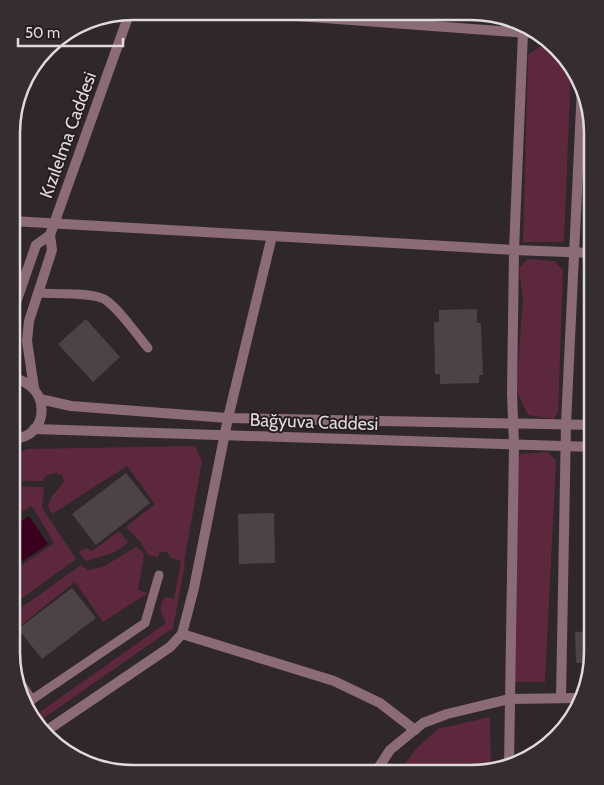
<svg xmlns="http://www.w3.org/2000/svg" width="604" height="785" font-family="Cabin,sans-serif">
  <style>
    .green { fill: #5d273e }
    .water { fill: #3a001d }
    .building { fill: #4d4346 }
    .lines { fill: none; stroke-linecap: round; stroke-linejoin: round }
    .service { stroke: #8b6b76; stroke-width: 9 }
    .minor { stroke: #8b6b76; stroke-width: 10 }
    .tertiary { stroke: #8b6b76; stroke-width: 10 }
    .labels { text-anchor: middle; stroke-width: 4; stroke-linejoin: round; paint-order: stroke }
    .street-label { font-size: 18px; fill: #e0dadc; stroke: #261e21 }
    .rim { fill: none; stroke: #e0dadc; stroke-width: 2.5 }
  </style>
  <rect width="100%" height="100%" fill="#30272a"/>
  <g class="green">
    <polygon points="552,46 571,69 564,242 523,242 528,55 539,47"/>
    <polygon points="528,259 554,261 563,270 558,413 553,419 528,415 516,390 523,300 519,268"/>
    <path d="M195,446l7,15 -18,101 1,2 -12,64 -135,94 -5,-5 133,-94c-5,-9 -8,-16 -1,-26l9,2 7,-38 -10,-3 -4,-6h-7l-2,5 -10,-2 -7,-12 -15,-16 29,-23 -28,-38 -75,48 -4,-8c3,-13 10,-14 16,-25l-2,-6 -8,-2 -8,3 -4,5h-30v-26l16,-6z"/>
    <polygon points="548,452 556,461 545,682 513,682 515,465 520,454"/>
    <polygon points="12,486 44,487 42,508 76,559 11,606 11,573 54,543 32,506 15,515 12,510"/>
    <path d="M119,531l9,11c-11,12 -26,14 -42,19l-7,-9 7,-4 6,3z"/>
    <polygon points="136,547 142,551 144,556 138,590 148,593 103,622 75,582 11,633 11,615 81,565 88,570 103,567"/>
    <polygon points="490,717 491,769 471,774 397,774 416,749 438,729"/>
  </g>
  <polygon class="water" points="29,516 48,544 11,569 12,528"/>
  <g class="building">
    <polygon points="477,309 477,323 481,323 483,375 479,375 479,383 440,384 440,374 435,374 434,322 439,322 439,310"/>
    <polygon points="86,319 120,357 93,382 58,344"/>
    <polygon points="126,473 150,503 96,545 72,514"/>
    <polygon points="274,513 275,563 239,564 238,514"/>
    <polygon points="72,588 96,618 42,659 18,629"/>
    <polygon points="592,631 592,663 576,663 575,632"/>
  </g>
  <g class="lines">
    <g class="service">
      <path d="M38,293c17,1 52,-1 66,6 14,8 33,36 44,49"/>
      <polyline points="18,679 32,700"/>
      <polyline points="24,705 145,623 159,575"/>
    </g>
    <g class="minor">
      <polyline points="283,15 541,34"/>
      <polyline points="523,33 514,250 593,253"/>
      <polyline points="12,221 272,236"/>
      <polyline points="182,634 334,681 380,703 415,730"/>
      <polyline points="561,698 566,424 582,86"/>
      <polyline points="46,731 170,647 182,634 194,588 228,418 272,236 514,250 512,393 514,445 509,765"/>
      <polyline points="375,773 390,750 423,723 447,714 509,699 580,698"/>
    </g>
    <g class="tertiary">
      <polyline points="12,314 36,245 50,235"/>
      <polyline points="34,388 27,341 29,321 52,250 50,235 128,17"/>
      <polyline points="40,399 71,406 228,418 593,425"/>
      <polyline points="34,429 593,447"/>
      <path d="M12,439c39,-1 40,-55 0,-61"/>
    </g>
  </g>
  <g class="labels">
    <g class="street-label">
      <text transform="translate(68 135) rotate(-70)" y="6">Kızılelma Caddesi</text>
      <text transform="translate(314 422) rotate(2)" y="6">Bağyuva Caddesi</text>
    </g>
  </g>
  <path d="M0 0H604V785H0ZM133 20H471A113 113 0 0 1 584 133V652A113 113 0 0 1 471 765H133A113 113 0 0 1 20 652V133A113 113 0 0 1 133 20Z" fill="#352d30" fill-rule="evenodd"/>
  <path class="rim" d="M133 20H471A113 113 0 0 1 584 133V652A113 113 0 0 1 471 765H133A113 113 0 0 1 20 652V133A113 113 0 0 1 133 20Z"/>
  <path d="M18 38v8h105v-8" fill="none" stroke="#e0dadc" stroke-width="2.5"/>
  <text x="25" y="38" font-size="15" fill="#e0dadc" stroke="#261e21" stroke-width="4" paint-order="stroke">50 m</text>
</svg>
